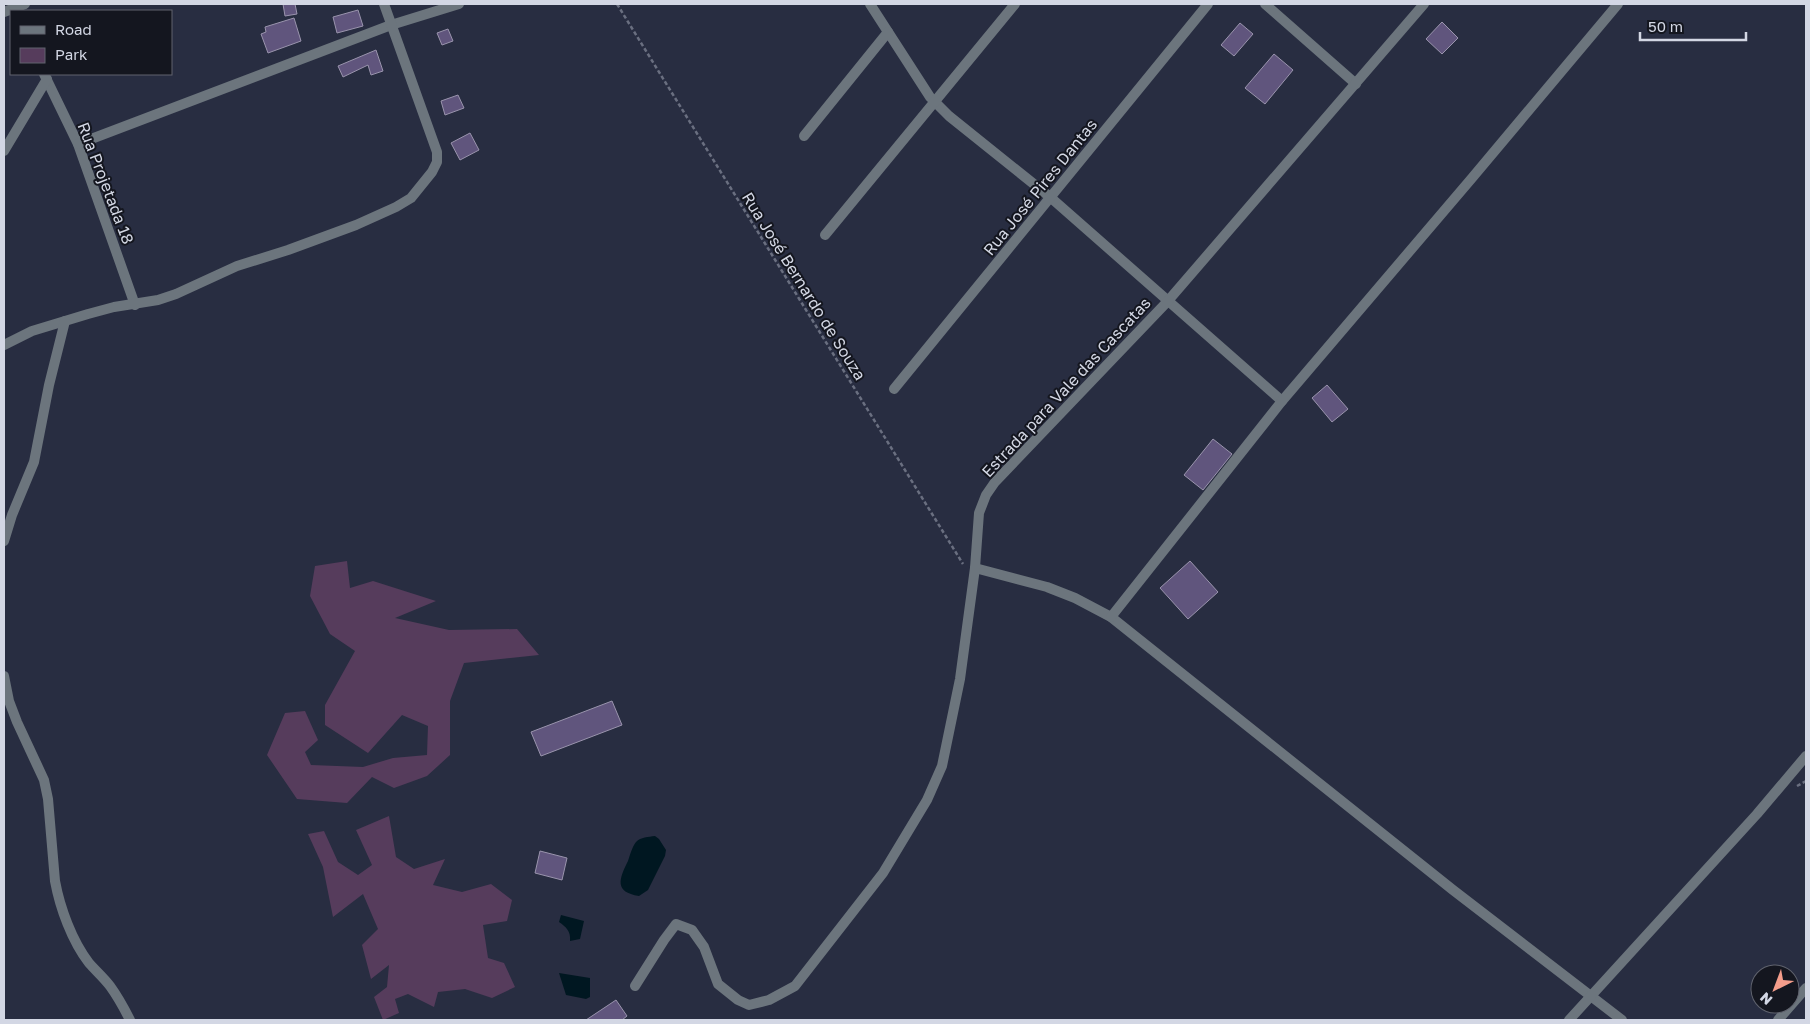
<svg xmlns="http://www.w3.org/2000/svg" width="1810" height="1024" font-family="'Golos Text',sans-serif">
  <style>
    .green { fill: #563c5c }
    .water { fill: #001721 }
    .building { fill: #60557d; stroke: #9a94ad }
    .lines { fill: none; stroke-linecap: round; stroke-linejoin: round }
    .path { stroke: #6a6f80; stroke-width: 2.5; stroke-dasharray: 4 2.5; stroke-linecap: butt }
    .minor { stroke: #6c757d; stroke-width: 10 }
    .labels { text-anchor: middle; stroke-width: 4; stroke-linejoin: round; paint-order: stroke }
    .street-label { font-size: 16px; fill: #d3d7e4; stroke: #14161f }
  </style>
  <rect width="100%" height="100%" fill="#282d41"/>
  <g class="green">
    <polygon points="347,561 350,588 373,581 436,601 395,618 449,630 517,629 539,655 464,663 450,701 450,755 427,776 394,788 372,777 347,803 297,799 267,755 285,713 305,711 318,740 305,752 311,765 363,767 393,758 427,755 428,726 402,715 368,753 325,725 325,705 355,651 330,634 310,596 315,566"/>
    <polygon points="389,816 396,857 414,869 445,859 433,885 462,892 491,884 512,900 507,921 483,925 488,958 504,963 515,987 492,998 465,989 438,992 434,1007 408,994 395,999 399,1013 383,1020 374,997 387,987 389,965 371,979 362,945 378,929 363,894 333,917 323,867 308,834 324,831 338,862 358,875 372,865 356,830"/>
  </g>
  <g class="water">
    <path d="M655,836l4,3 7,11 -1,6 -17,34 -9,6c-25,-4 -20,-17 -11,-35 2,-6 4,-14 8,-19 5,-5 12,-5 19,-6z"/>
    <path d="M561,915l23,6 -4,18 -10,2c1,-10 -4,-14 -11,-19z"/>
    <polygon points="559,973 590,978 590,997 586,999 566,995"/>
  </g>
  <g class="building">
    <polygon points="283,4 295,4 297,14 285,16"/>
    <polygon points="358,10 363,26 337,33 333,17"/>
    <polygon points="294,18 301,41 268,53 261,34 266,32 265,27"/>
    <polygon points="1442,22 1458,38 1442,54 1426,39"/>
    <polygon points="1240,23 1253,34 1234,56 1221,45"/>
    <polygon points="448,29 453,41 442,45 437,33"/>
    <polygon points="376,50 383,71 371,75 368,65 343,77 338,66"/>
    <polygon points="1274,54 1293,70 1265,104 1245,88"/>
    <polygon points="458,95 464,108 445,115 441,101"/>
    <polygon points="470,133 479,150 460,160 451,143"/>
    <polygon points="1327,385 1348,409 1332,422 1312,398"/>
    <polygon points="1213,439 1232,454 1203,490 1184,475"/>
    <polygon points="1190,561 1218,592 1188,619 1160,588"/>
    <polygon points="612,701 622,725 541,756 531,732"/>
    <polygon points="540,851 567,858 562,880 535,873"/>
    <polygon points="616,1000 627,1016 622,1020 586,1020"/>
  </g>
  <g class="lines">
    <g class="path">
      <polyline points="617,4 963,564"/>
      <polyline points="1797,786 1806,781"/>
    </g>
    <g class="minor">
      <polyline points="870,4 930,97 949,116 1050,197 1282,401"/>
      <polyline points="1265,4 1356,84"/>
      <polyline points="4,12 25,4"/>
      <polyline points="44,74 78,144 135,305"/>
      <polyline points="804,136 888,32"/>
      <polyline points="78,144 391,25 459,4"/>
      <polyline points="4,151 47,79"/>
      <polyline points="825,235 1015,4"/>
      <polyline points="4,345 32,331 88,314 114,307 158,300 176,294 237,266 288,250 356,225 396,207 411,198 432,172 437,162 437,152 384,4"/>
      <polyline points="894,389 1208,4"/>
      <polyline points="4,541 12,515 34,462 49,385 65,321"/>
      <polyline points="975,568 1047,587 1075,598 1111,617 1453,890 1622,1020"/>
      <polyline points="1111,617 1282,401 1472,178 1618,4"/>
      <path d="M4,676l5,25 8,21 27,58 4,19 7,82c5,27 17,60 34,82 7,8 15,15 21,23 8,11 14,22 20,34"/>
      <polyline points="635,986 664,940 676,924 692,930 704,947 718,984 738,1000 749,1005 769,1000 795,986 883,873 927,800 942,766 960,679 975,568 979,513 986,495 995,482 1167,302 1424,4"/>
      <polyline points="1569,1020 1757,814 1806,756"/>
      <polyline points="1778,1020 1806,988"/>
    </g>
  </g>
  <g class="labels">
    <g class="street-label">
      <text transform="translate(106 183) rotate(69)" y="6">Rua Projetada 18</text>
      <text transform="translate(1040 187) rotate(-51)" y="6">Rua José Pires Dantas</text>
      <text transform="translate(804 286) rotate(58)" y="6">Rua José Bernardo de Souza</text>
      <text transform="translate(1066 387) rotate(-47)" y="6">Estrada para Vale das Cascatas</text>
    </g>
  </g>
  <rect width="1810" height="1024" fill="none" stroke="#d3d7e4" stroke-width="10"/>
  <rect x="10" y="10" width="162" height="65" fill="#14161f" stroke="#60636e"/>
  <rect x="20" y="26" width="25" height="8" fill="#6c757d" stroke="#60636e"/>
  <text x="55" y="35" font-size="15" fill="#d3d7e4">Road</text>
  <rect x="20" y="48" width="25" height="15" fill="#563c5c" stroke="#60636e"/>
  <text x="55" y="60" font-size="15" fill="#d3d7e4">Park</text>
  <g transform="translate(1775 989) rotate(222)"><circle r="24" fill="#14161f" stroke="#60636e"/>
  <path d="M0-4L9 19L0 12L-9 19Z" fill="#f49d8b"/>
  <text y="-8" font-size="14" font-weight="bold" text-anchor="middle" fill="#d3d7e4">N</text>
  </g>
  <path d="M1640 32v8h106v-8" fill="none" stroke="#d3d7e4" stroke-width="2.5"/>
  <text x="1648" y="32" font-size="15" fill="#d3d7e4" stroke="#14161f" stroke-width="4" paint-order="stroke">50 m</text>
</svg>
